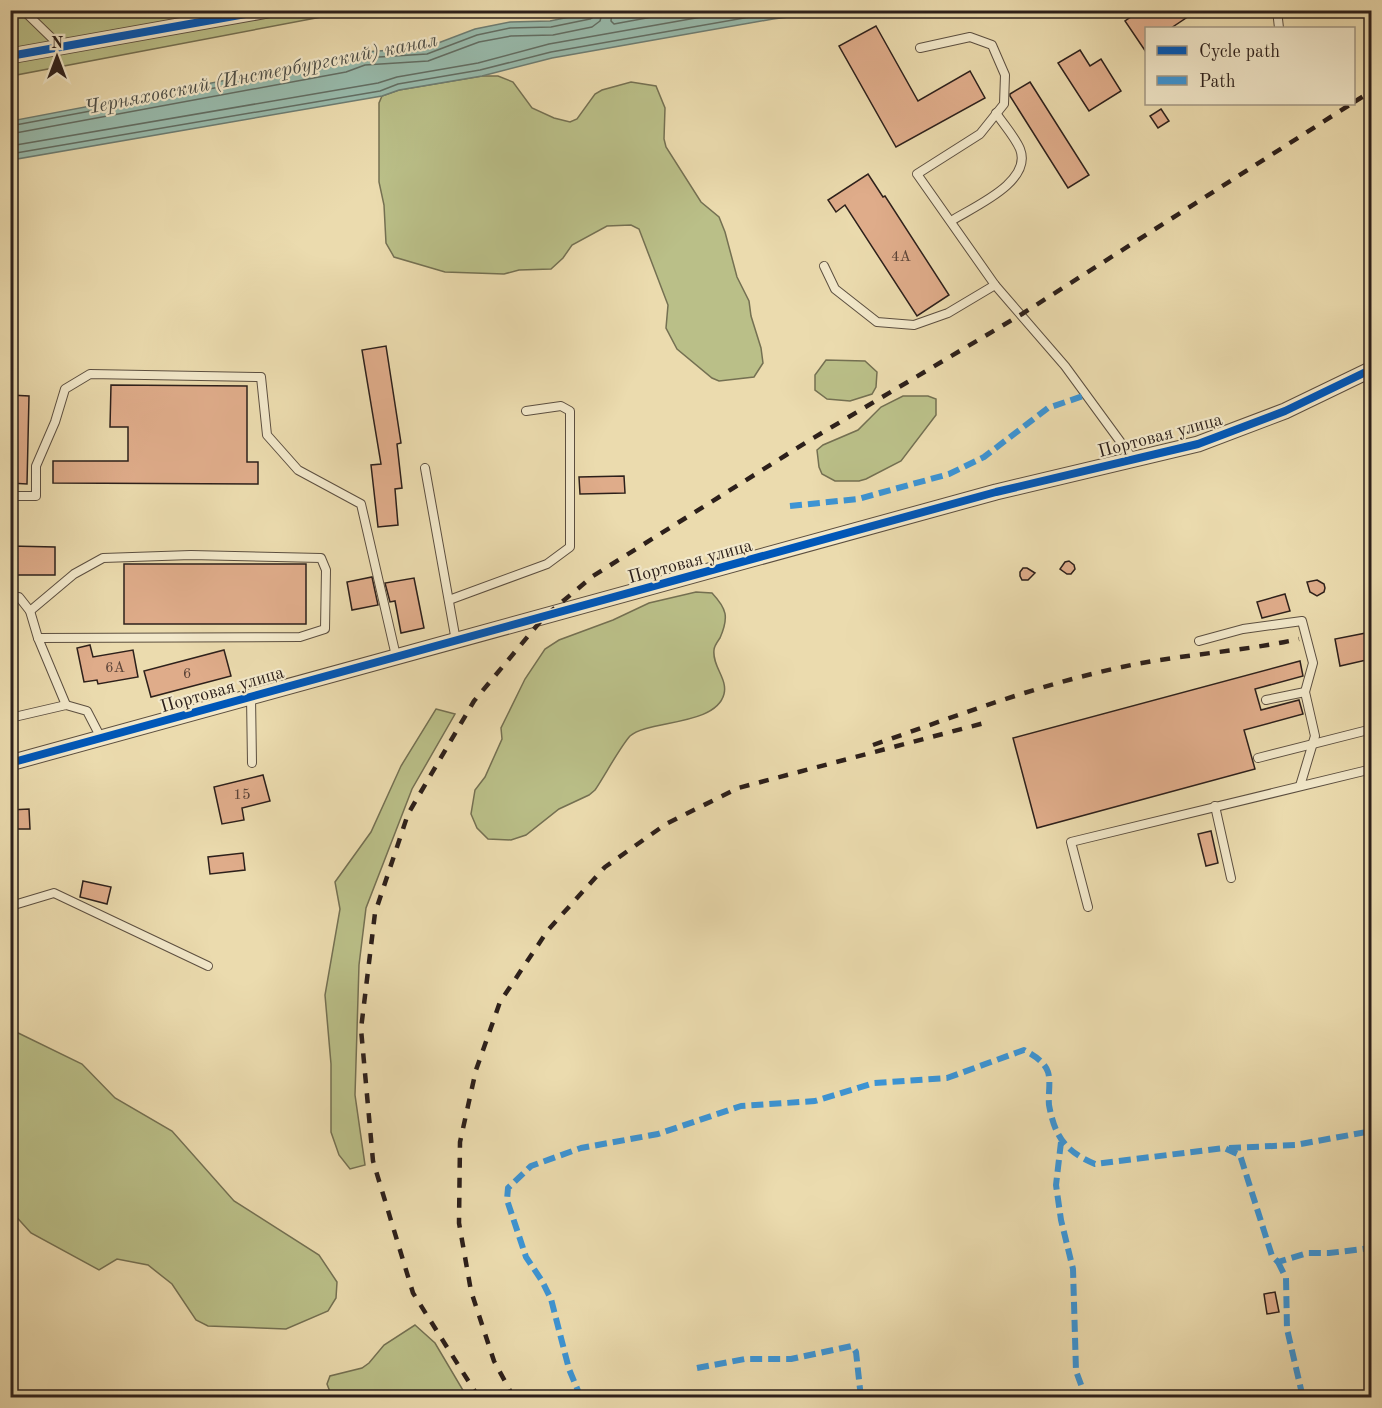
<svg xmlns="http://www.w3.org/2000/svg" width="1382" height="1408" font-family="'Old Standard TT',serif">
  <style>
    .green { fill: #babf88; stroke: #747052; stroke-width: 1.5 }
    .water { fill: #98bbad; stroke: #6d7d73; stroke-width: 1.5 }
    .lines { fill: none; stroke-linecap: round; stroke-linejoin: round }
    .shore { stroke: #626e64; stroke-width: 1.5 }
    .building { fill: #dfac8a; stroke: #2d201b; stroke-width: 1.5 }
    .service-casing { stroke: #5c4f40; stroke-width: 10 }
    .minor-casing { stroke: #5c4f40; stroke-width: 17 }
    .service { stroke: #f2e8ca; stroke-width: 8 }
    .minor { stroke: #f2e8ca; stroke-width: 15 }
    .rail { stroke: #2d201b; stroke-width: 4.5; stroke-dasharray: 10 10; stroke-linecap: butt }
    .quiet { stroke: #3c94d4; stroke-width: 6; stroke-dasharray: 12 6; stroke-linecap: butt }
    .cycleway-casing { stroke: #f2e8ca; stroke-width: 11 }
    .cycleway { stroke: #0057b8; stroke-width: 8 }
    .labels { text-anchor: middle; stroke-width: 4.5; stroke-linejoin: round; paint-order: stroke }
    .number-label { font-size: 15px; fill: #5a4337 }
    .street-label { font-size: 18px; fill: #2d201b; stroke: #f2e8ca }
    .water-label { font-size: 20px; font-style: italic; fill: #4d4e47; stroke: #f2e8ca }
  </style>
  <rect width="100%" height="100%" fill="#ebdbae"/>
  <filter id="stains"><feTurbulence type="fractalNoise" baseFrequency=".00333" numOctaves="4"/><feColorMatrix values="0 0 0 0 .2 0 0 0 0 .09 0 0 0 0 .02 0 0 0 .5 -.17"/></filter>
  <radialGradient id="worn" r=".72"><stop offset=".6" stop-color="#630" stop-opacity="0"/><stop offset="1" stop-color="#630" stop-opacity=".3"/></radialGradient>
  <g class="green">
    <polygon points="11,11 353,11 11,76"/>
    <polygon points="482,76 498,76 513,82 532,108 554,118 570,122 577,119 595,94 602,90 631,82 656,86 665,108 664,139 666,147 701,202 719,217 725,232 737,277 749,301 751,316 761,348 763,363 754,377 719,381 712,378 677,349 666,328 668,305 639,229 631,225 607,226 572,245 563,258 551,269 519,270 504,274 445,272 394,257 386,243 384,205 379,182 379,103 382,96 399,90"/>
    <polygon points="826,360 865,361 877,372 876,387 872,394 850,401 827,399 815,390 815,375"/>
    <polygon points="903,396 928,396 936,399 936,415 901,461 866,479 859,481 835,481 822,474 819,467 817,450 823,445 858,430 881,407"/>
    <path d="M696,592l16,1c15,16 17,24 8,45 -2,3 -6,8 -6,12 -2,16 14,29 10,44 -8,32 -77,26 -94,42 -10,11 -26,41 -35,54l-6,5 -30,14 -33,26 -15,5 -23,-1 -11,-11 -6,-14 4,-24 10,-13 17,-38 -1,-11 24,-49 20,-30 14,-9 54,-20 36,-17z"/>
    <polygon points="436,709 455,714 412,789 366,908 359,965 355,1095 365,1165 350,1169 339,1155 331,1132 331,1064 325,995 340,909 335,882 371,832 401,766"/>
    <polygon points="10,1029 82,1064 115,1098 172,1131 234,1201 319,1255 337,1282 336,1298 328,1311 286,1329 208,1326 196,1320 172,1284 148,1265 117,1259 99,1270 31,1233 11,1211"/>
    <polygon points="415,1325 435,1343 467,1397 332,1397 327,1384 330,1376 362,1368 369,1363 384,1345"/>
  </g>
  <polygon class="water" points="603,10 834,11 773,19 552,58 482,76 399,90 382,96 11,160 11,121 343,58 362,52 425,48 475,29 510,22 550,21"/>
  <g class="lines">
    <g class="shore">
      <polyline points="612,10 611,21 614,24 690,10"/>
      <polyline points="10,126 344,64 363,58 427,54 477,35 510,28 551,27 590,19 595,16 596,10"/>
      <polyline points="10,134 346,72 365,65 428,61 479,42 511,36 553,35 592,27 600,21 603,10"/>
      <polyline points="10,146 378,83 397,77 478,63 549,44 741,10"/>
      <polyline points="10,154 380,91 398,84 480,70 551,52 789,10"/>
    </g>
  </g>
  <g class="building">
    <polygon points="1141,10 1198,10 1171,28 1146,28 1146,52 1125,21"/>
    <polygon points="876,26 918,101 970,71 985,98 896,147 839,46"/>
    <polygon points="1080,50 1090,66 1101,59 1121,91 1089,111 1058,63"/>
    <polygon points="1030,82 1089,175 1068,188 1010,96 1010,94"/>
    <polygon points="1161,109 1169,121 1158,128 1150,116"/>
    <polygon points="868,174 883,197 885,196 949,295 917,316 845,205 836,212 828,200"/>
    <polygon points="386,346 401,443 397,444 402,488 395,489 398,525 378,527 371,465 381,464 362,350"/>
    <polygon points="111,385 247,386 247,462 258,462 258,484 53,483 53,461 128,461 128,427 110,427"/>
    <polygon points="10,395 29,396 27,484 10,483"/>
    <polygon points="624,476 625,493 580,494 579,477"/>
    <polygon points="10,546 55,547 55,575 10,575"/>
    <polygon points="1069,561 1074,565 1075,569 1071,574 1067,574 1060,569 1065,562"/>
    <rect x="124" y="564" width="182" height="60"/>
    <polygon points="1023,568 1027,568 1035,573 1028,580 1022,580 1020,576 1020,572"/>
    <polygon points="372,577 378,605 352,610 347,582"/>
    <polygon points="414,578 424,628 401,633 395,601 390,602 385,583"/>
    <polygon points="1317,580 1324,584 1325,588 1324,592 1317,596 1310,592 1307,582"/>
    <polygon points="1285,594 1290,611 1262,618 1257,602"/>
    <polygon points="1371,632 1371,659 1340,666 1335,639"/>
    <polygon points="90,645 93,657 133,650 138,677 98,684 97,680 84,682 77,648"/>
    <polygon points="224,650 231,676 151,697 144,671"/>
    <polygon points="1300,661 1303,676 1255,689 1261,710 1299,700 1303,714 1244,730 1255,769 1037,828 1013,738"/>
    <polygon points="263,775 270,801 242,808 244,820 222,824 214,787"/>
    <polygon points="29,809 30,829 10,829 10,810"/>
    <polygon points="1211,831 1218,863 1206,866 1198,834"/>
    <polygon points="243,853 245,870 210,874 208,857"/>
    <polygon points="83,881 111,887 107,904 80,897"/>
    <polygon points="1275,1292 1279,1312 1267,1314 1264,1294"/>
  </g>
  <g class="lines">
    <g class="service-casing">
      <g id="service">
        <polyline points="23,10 60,46"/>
        <polyline points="1277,10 1279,28"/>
        <polyline points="920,48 970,37 992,45 1005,75 1004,104 980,134 917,174 995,285 1065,366 1133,459"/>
        <path d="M951,221c22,-14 82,-39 69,-72 -5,-12 -16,-24 -24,-36"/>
        <polyline points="824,266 835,289 877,322 914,325 948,313 995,285"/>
        <polyline points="425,468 456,641"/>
        <polyline points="10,496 36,496 36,466 55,422 65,389 90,374 261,377 267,435 298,470 361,504 396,656"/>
        <polyline points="10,597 19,597 30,611 38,638 66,705"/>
        <polyline points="449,600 547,564 570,547 570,411 561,406 526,411"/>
        <polyline points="30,611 74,574 103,558 191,555 321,558 326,570 325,629 300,637 38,638"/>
        <polyline points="1199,641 1243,629 1302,621 1313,663 1305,692 1315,736 1300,786"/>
        <polyline points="251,697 252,763"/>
        <polyline points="1266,700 1305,692"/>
        <polyline points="10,718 66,705 87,711 101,738"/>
        <polyline points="1258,758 1372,729"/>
        <polyline points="1215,806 1231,878"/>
        <polyline points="10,903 14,905 54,893 208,966"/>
        <polyline points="1088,907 1071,842 1372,769"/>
      </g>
    </g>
    <g class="minor-casing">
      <g id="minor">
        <polyline points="10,56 268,10"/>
        <polyline points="10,763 996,492 1198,444 1285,411 1372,369"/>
      </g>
    </g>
    <use href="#service" class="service"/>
    <use href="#minor" class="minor"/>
    <g class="rail">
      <polyline points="1354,102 1372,91"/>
      <path d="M873,745c83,-29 164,-60 249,-78 59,-13 119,-15 177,-28"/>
      <polyline points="479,1398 413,1293 373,1161 361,1029 375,913 408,814 474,701 544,617 593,576 810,440 1022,314 1351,104"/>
      <polyline points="514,1398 494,1361 471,1291 459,1223 460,1142 476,1070 500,1002 548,930 605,867 666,824 738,788 988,722"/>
    </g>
    <g class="quiet">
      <polyline points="790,506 858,499 949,474 984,457 1048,408 1086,395"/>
      <polyline points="1061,1142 1056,1185 1061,1220 1073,1269 1076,1371 1086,1398"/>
      <polyline points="1229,1148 1295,1145 1372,1131"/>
      <polyline points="1278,1262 1286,1278 1287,1329 1303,1398"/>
      <polyline points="697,1368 745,1359 791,1359 852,1346 856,1352 861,1398"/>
      <path d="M581,1398l-12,-29 -18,-70 -9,-18 -16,-24 -19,-57 1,-12 23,-22 50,-18 77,-14 83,-28 74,-5 59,-18 73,-5 77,-28c9,5 20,11 24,22 3,10 0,22 1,33 6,32 16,46 46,59l129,-16 16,7 32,101 6,6 30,-9h21l43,-5"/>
    </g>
    <g class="cycleway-casing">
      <g id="cycleway">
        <polyline points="10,56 268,10"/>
        <polyline points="10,763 996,492 1198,444 1285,411 1372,369"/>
      </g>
    </g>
    <use href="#cycleway" class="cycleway"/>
  </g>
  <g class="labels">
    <g class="number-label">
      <text x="901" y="261">4А</text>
      <text x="115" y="672">6А</text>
      <text x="187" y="678">6</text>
      <text x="242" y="799">15</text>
    </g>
    <g class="street-label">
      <text transform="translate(1160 435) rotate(-15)" y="6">Портовая улица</text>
      <text transform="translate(690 561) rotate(-15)" y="6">Портовая улица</text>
      <text transform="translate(222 689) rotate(-16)" y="6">Портовая улица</text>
    </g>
    <g class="water-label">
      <text transform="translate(261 73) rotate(-11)" y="7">Черняховский (Инстербургский) канал</text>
    </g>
  </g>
  <rect width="1382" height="1408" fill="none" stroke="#ebdbae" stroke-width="36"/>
  <rect x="12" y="12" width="1358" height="1384" fill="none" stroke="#2d201b" stroke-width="3"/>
  <rect x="18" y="18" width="1346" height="1372" fill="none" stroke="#2d201b" stroke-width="1.5"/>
  <rect x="1145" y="27" width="210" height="78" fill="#f2e8ca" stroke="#a39884" stroke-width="1.5"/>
  <rect x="1157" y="46" width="30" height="9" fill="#0057b8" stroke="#a39884" stroke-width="1.5"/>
  <text x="1199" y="57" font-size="18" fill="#2d201b">Cycle path</text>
  <rect x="1157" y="76" width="30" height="9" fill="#3c94d4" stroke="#a39884" stroke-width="1.5"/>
  <text x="1199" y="87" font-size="18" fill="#2d201b">Path</text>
  <g transform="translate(57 57)" stroke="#f2e8ca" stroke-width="4.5" paint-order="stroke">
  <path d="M0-4.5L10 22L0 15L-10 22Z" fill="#2d201b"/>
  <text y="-9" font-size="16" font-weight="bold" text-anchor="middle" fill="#2d201b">N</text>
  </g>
  <rect width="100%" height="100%" filter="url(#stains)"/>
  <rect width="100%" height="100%" fill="url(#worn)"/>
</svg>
